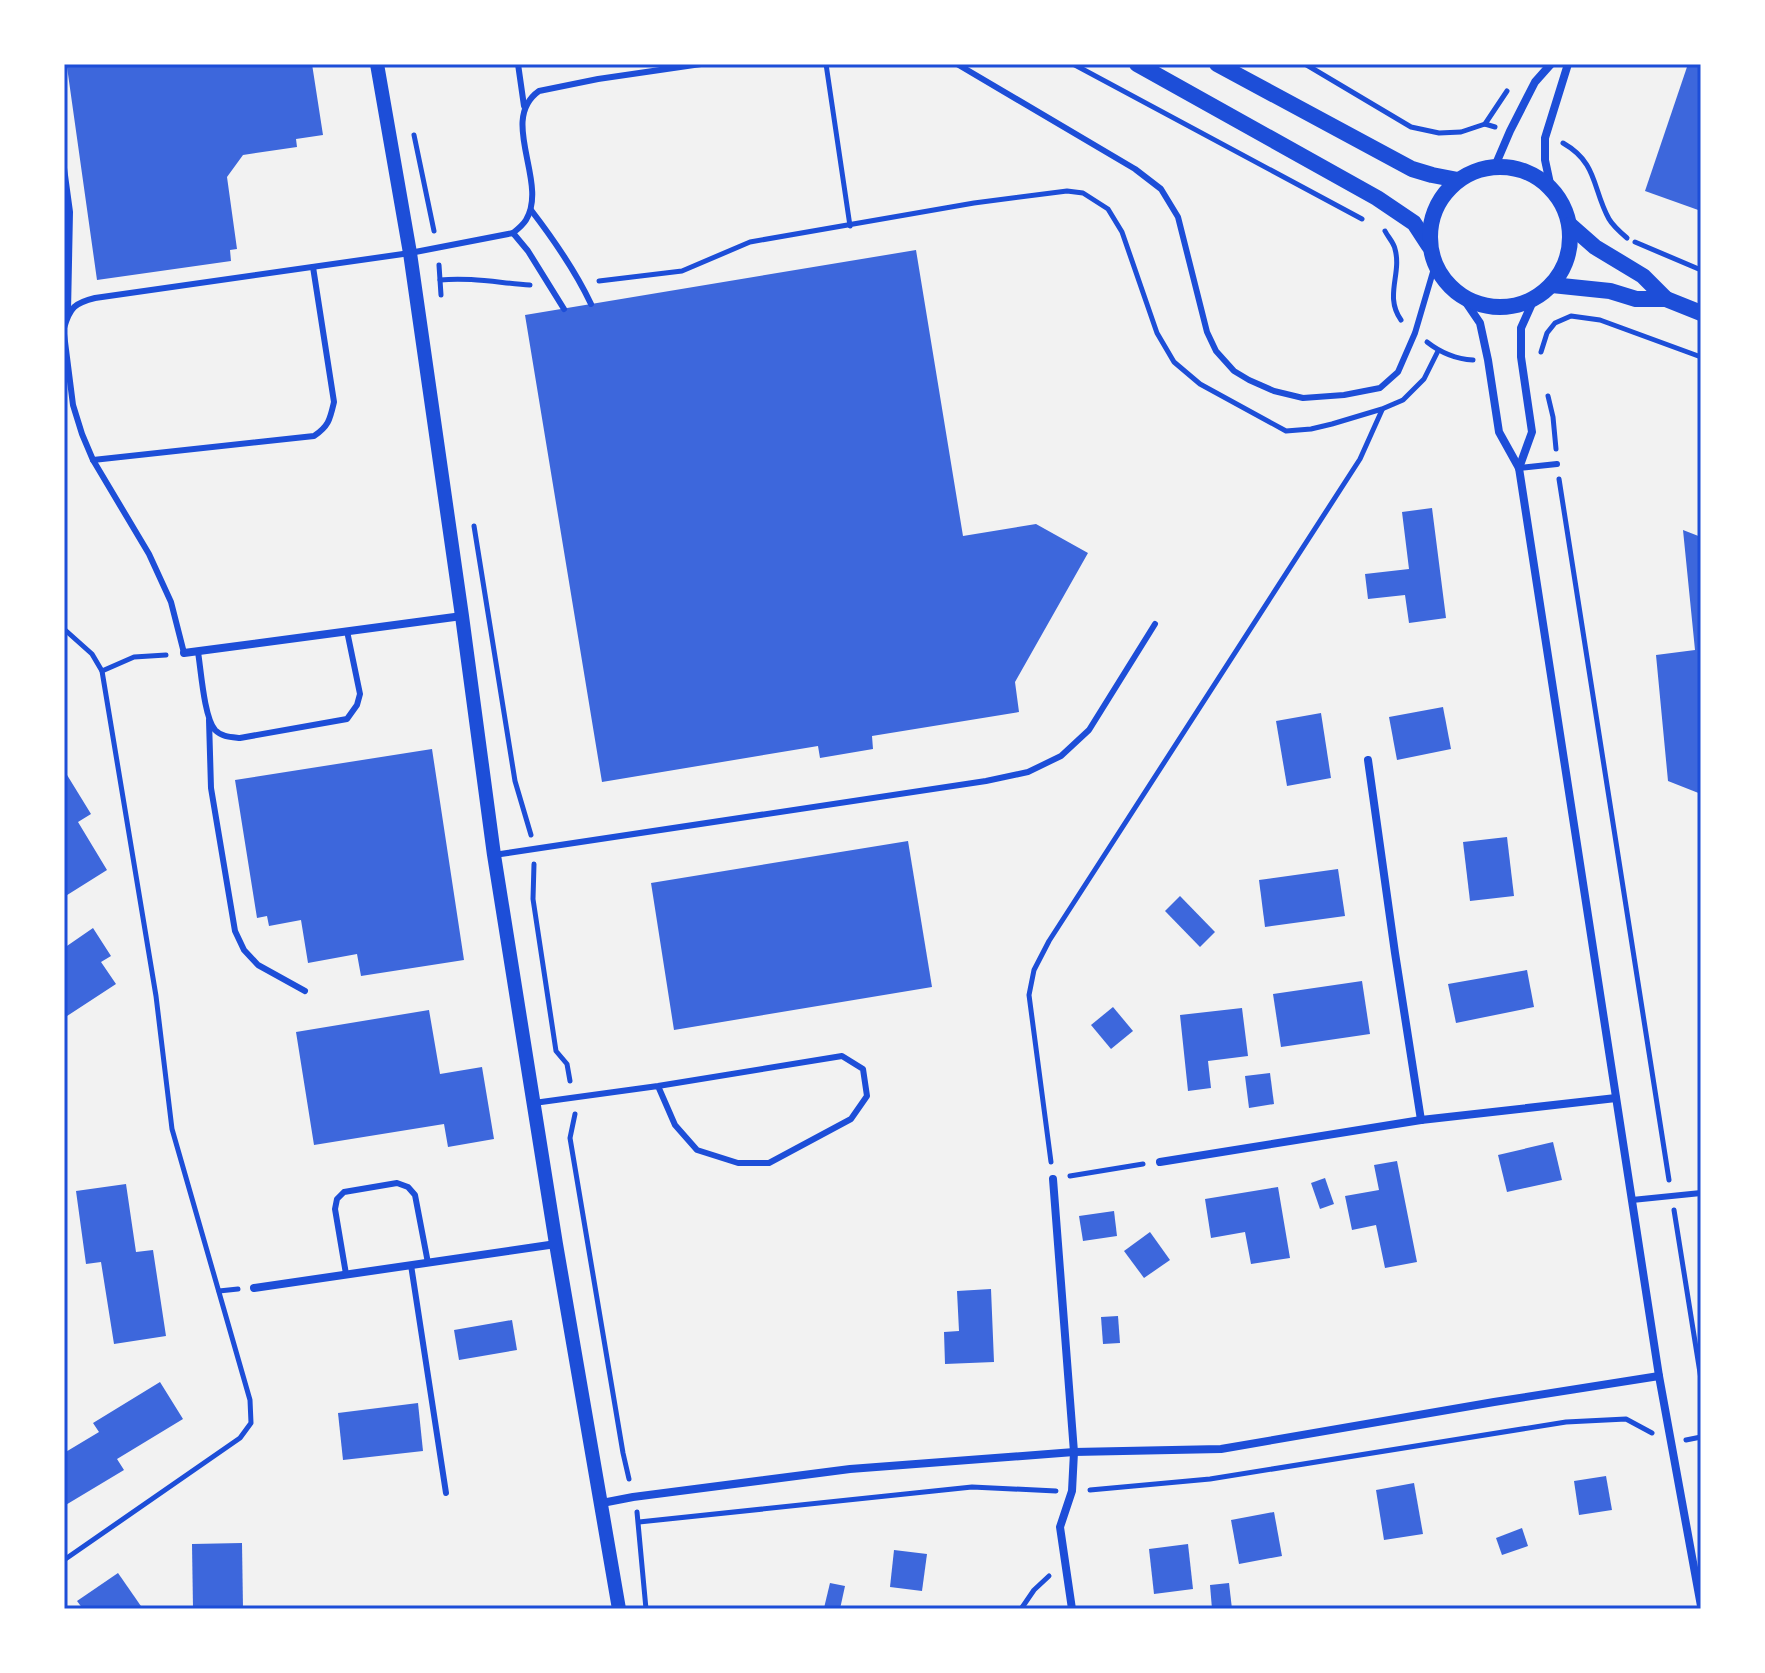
<svg xmlns="http://www.w3.org/2000/svg" width="1765" height="1673" font-family="'Asap Condensed',sans-serif">
  <style>
    .building { fill: #3d67dc }
    .lines { fill: none; stroke-linecap: round; stroke-linejoin: round }
    .path { stroke: #1d4ed8; stroke-width: 5 }
    .service { stroke: #1d4ed8; stroke-width: 6 }
    .minor { stroke: #1d4ed8; stroke-width: 8 }
    .tertiary { stroke: #1d4ed8; stroke-width: 14 }
    .secondary { stroke: #1d4ed8; stroke-width: 16 }
    .neatline { fill: none; stroke: #1d4ed8; stroke-width: 3 }
  </style>
  <rect width="100%" height="100%" fill="#f2f2f2"/>
  <g class="building">
    <polygon points="90,64 312,64 323,135 296,139 297,147 243,155 227,177 237,249 230,250 231,261 97,280 67,67"/>
    <polygon points="1688,64 1701,64 1701,211 1645,191"/>
    <polygon points="916,250 963,536 1036,524 1088,553 1015,682 1019,712 872,736 873,749 820,758 818,746 602,782 525,315"/>
    <polygon points="1432,508 1446,618 1409,623 1405,595 1368,599 1365,574 1409,569 1402,512"/>
    <polygon points="1683,530 1701,537 1701,794 1668,781 1656,655 1695,650"/>
    <polygon points="1443,707 1451,749 1397,760 1389,717"/>
    <polygon points="1321,713 1331,778 1287,786 1276,721"/>
    <polygon points="432,749 464,960 361,976 357,954 308,963 301,920 269,926 267,916 257,918 235,780"/>
    <polygon points="64,770 91,814 78,822 107,870 64,897"/>
    <polygon points="1507,837 1514,896 1470,901 1463,842"/>
    <polygon points="908,841 932,987 674,1030 651,883"/>
    <polygon points="1338,869 1345,916 1265,927 1259,880"/>
    <polygon points="1180,896 1215,932 1200,947 1165,911"/>
    <polygon points="93,928 111,956 101,962 116,984 64,1018 64,948"/>
    <polygon points="1527,970 1534,1007 1456,1023 1448,984"/>
    <polygon points="1362,981 1370,1034 1281,1047 1273,994"/>
    <polygon points="1113,1007 1133,1031 1111,1049 1091,1025"/>
    <polygon points="1242,1008 1248,1056 1208,1061 1211,1088 1188,1091 1180,1015"/>
    <polygon points="429,1010 440,1074 482,1067 494,1139 448,1147 444,1124 314,1145 296,1032"/>
    <polygon points="1270,1073 1274,1104 1249,1108 1245,1076"/>
    <polygon points="1553,1142 1562,1180 1507,1192 1498,1155"/>
    <polygon points="1397,1161 1417,1262 1385,1268 1376,1225 1352,1230 1345,1196 1379,1190 1374,1165"/>
    <polygon points="1325,1178 1334,1204 1320,1209 1311,1183"/>
    <polygon points="126,1184 136,1252 153,1250 166,1336 114,1344 101,1262 86,1264 76,1191"/>
    <polygon points="1278,1187 1290,1258 1251,1264 1245,1232 1211,1238 1205,1199"/>
    <polygon points="1114,1211 1117,1236 1083,1241 1079,1216"/>
    <polygon points="1150,1232 1170,1260 1144,1278 1124,1251"/>
    <polygon points="991,1289 994,1362 945,1364 944,1332 959,1331 957,1291"/>
    <polygon points="1118,1316 1120,1343 1103,1344 1101,1317"/>
    <polygon points="512,1320 517,1350 459,1360 454,1330"/>
    <polygon points="160,1382 183,1419 117,1459 124,1470 64,1506 64,1453 99,1432 93,1423"/>
    <polygon points="418,1403 423,1451 343,1460 338,1413"/>
    <polygon points="1606,1476 1612,1510 1579,1515 1574,1481"/>
    <polygon points="1414,1483 1423,1534 1384,1540 1376,1490"/>
    <polygon points="1274,1512 1282,1556 1239,1564 1231,1520"/>
    <polygon points="1522,1528 1528,1546 1502,1555 1496,1538"/>
    <polygon points="242,1543 243,1609 193,1609 192,1544"/>
    <polygon points="1188,1544 1193,1589 1154,1594 1149,1549"/>
    <polygon points="894,1550 927,1554 922,1591 890,1587"/>
    <polygon points="118,1573 143,1609 83,1609 77,1601"/>
    <polygon points="830,1583 845,1586 840,1609 824,1608"/>
    <polygon points="1229,1583 1232,1609 1212,1609 1210,1585"/>
  </g>
  <g class="lines">
    <g class="path">
      <polyline points="826,64 850,226"/>
      <polyline points="1073,64 1362,219"/>
      <polyline points="1305,64 1411,127 1439,133 1461,132 1485,124 1495,127"/>
      <polyline points="1485,124 1507,91"/>
      <polyline points="414,135 434,231"/>
      <path d="M1563,143c35,20 29,45 46,76 4,7 11,13 18,19"/>
      <path d="M1385,231c3,6 9,12 10,18 7,25 -11,47 6,71"/>
      <polyline points="1635,242 1701,270"/>
      <polyline points="439,265 441,295"/>
      <path d="M440,280c30,-3 60,3 90,5"/>
      <polyline points="599,281 682,271 750,242 974,203 1067,191 1083,193 1108,209 1122,232 1157,333 1174,362 1200,384 1286,431 1311,429 1332,424 1382,409 1403,400 1424,379 1438,351"/>
      <path d="M1427,342c14,11 28,17 46,18"/>
      <polyline points="1541,352 1547,333 1555,323 1571,316 1600,320 1701,357"/>
      <polyline points="1548,396 1553,417 1556,449"/>
      <polyline points="1559,479 1669,1180"/>
      <polyline points="474,526 515,781 531,835"/>
      <polyline points="64,629 92,654 102,671 156,996 172,1129 250,1400 251,1423 240,1438 64,1560"/>
      <polyline points="102,671 134,657 166,655"/>
      <polyline points="534,864 533,899 556,1051 567,1064 570,1081"/>
      <polyline points="575,1114 570,1138 623,1453 629,1479"/>
      <polyline points="1051,1162 1029,995 1034,970 1049,941 1360,459 1382,410"/>
      <polyline points="1070,1176 1143,1164"/>
      <polyline points="1674,1210 1701,1379"/>
      <polyline points="219,1291 238,1289"/>
      <polyline points="1686,1440 1701,1437"/>
      <polyline points="1090,1490 1210,1479 1566,1422 1626,1419 1652,1433"/>
      <polyline points="637,1512 646,1609"/>
      <polyline points="639,1522 972,1487 1056,1491"/>
      <polyline points="1021,1609 1034,1590 1049,1576"/>
    </g>
    <g class="service">
      <polyline points="518,64 524,106"/>
      <polyline points="957,64 1135,169 1161,189 1178,217 1207,332 1216,351 1234,371 1249,380 1274,391 1303,398 1344,395 1380,388 1398,372 1415,333 1435,265"/>
      <polyline points="64,168 70,212 68,312"/>
      <path d="M531,210c23,30 44,60 60,94"/>
      <polyline points="513,233 528,251 564,309"/>
      <path d="M64,328c6,-21 11,-25 31,-30l315,-45 103,-20c5,-4 10,-8 13,-13 23,-38 -28,-100 13,-129l59,-12 103,-15"/>
      <polyline points="64,334 73,405 82,434 93,460 149,554 171,602 184,653"/>
      <path d="M93,460l221,-24c15,-10 16,-17 20,-34l-21,-135"/>
      <polyline points="1519,468 1557,464"/>
      <path d="M198,652c3,18 6,65 17,78 7,7 15,7 25,8l107,-19 10,-14 3,-11 -13,-63"/>
      <polyline points="209,720 211,788 235,931 244,950 258,965 305,991"/>
      <polyline points="494,855 986,781 1028,772 1061,756 1089,730 1155,624"/>
      <polyline points="534,1103 658,1086 842,1056 863,1069 867,1096 851,1119 769,1163 738,1163 697,1150 675,1125 658,1086"/>
      <polyline points="1632,1200 1701,1193"/>
      <polyline points="411,1265 446,1493"/>
      <polyline points="346,1274 335,1209 337,1199 344,1192 397,1183 408,1187 415,1195 428,1263"/>
    </g>
    <g class="minor">
      <polyline points="1495,166 1510,131 1535,82 1551,64"/>
      <polyline points="1551,188 1545,160 1545,138 1568,64"/>
      <polyline points="1463,298 1480,323 1488,360 1499,432 1519,468 1659,1376 1701,1606"/>
      <polyline points="1519,468 1532,432 1521,357 1521,328 1534,299"/>
      <polyline points="184,653 462,616"/>
      <polyline points="1368,760 1395,953 1421,1120"/>
      <polyline points="1160,1162 1421,1120 1616,1098"/>
      <polyline points="1053,1179 1074,1452 1072,1491 1060,1527 1072,1609"/>
      <polyline points="254,1288 556,1244"/>
      <polyline points="602,1503 633,1497 850,1469 1074,1452 1221,1449 1494,1402 1659,1376"/>
    </g>
    <polyline class="tertiary" points="377,64 410,253 462,616 494,855 556,1244 619,1609"/>
    <g class="secondary">
      <polyline points="1137,64 1377,198 1414,223 1429,246"/>
      <polyline points="1217,64 1412,169 1432,175 1458,180"/>
      <circle cx="1500" cy="237" r="70"/>
      <polyline points="1570,225 1595,247 1643,276 1666,299"/>
      <polyline points="1552,285 1610,291 1636,299 1666,299 1701,313"/>
    </g>
  </g>
  <rect width="1765" height="1673" fill="none" stroke="#ffffff" stroke-width="132"/>
  <rect x="66" y="66" width="1633" height="1541" class="neatline"/>
</svg>
